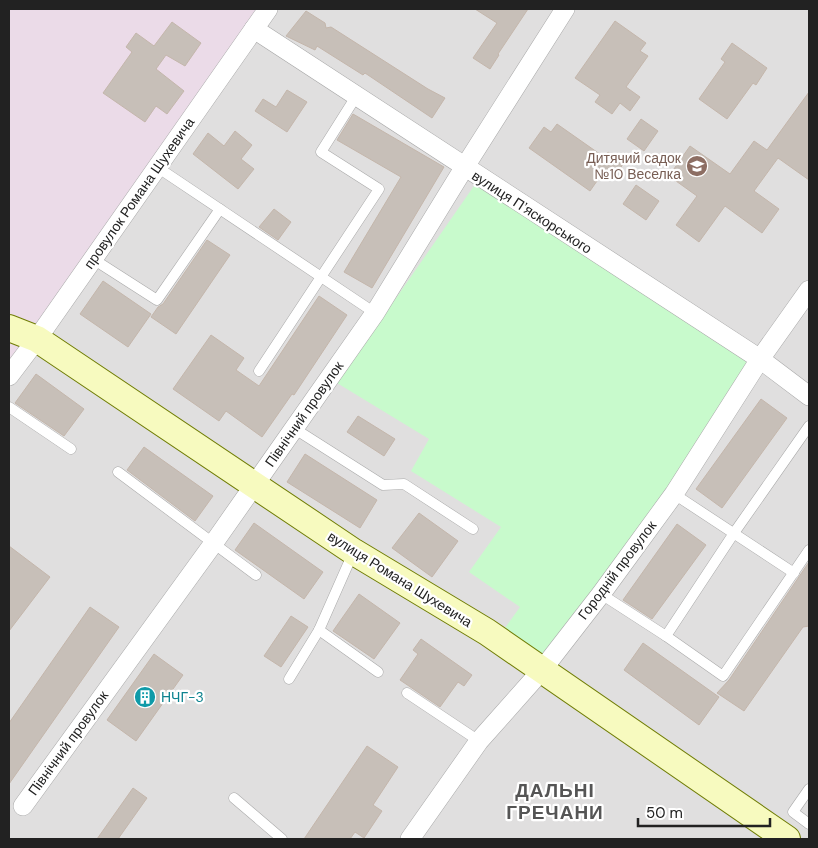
<svg xmlns="http://www.w3.org/2000/svg" width="818" height="848" font-family="'DM Sans',sans-serif">
  <style>
    .residential { fill: #e0dfdf }
    .industrial { fill: #ebdbe8 }
    .park { fill: #c8facc }
    .building { fill: #c7bfb8; stroke: #c4b6ab }
    .lines { fill: none; stroke-linecap: round; stroke-linejoin: round }
    .lane-casing { stroke: #a9a9a9; stroke-width: 11 }
    .street-casing { stroke: #a9a9a9; stroke-width: 20 }
    .secondary-casing { stroke: #707d05; stroke-width: 28 }
    .lane { stroke: #fff; stroke-width: 10 }
    .street { stroke: #fff; stroke-width: 19 }
    .secondary { stroke: #f7fabf; stroke-width: 26 }
    .labels { text-anchor: middle; stroke-width: 4.5; stroke-linejoin: round; paint-order: stroke }
    .education-label { font-size: 14px; fill: #785e54; stroke: #fff; text-anchor: end }
    .street-label { font-size: 14px; fill: #222; stroke: #fff }
    .culture-label { font-size: 14px; fill: #0d838f; stroke: #fff; text-anchor: start }
    .district-label { font-size: 19px; font-weight: bold; letter-spacing: 1px; fill: #555; stroke: #fff }
  </style>
  <rect width="100%" height="100%" fill="#f2efe9"/>
  <polygon class="residential" points="266,9 809,9 809,839 9,839 9,376"/>
  <polygon class="industrial" points="9,9 266,9 9,376"/>
  <polygon class="park" points="476,183 757,367 595,589 540,659 502,632 520,607 469,572 501,527 411,471 429,439 337,383"/>
  <g class="building">
    <polygon points="475,9 528,9 498,54 499,55 490,69 473,58 497,23"/>
    <polygon points="306,11 325,23 326,28 331,27 428,89 445,98 432,118 365,73 363,75 317,46 315,50 286,36"/>
    <polygon points="615,21 646,43 640,51 648,56 626,87 640,97 630,111 620,103 612,114 595,102 600,95 575,78"/>
    <polygon points="172,22 201,43 185,66 166,55 156,69 184,91 167,114 156,106 145,122 103,93 132,52 126,47 136,33 154,46"/>
    <polygon points="732,43 767,68 756,85 753,83 727,119 699,99 725,62 721,59"/>
    <polygon points="287,90 307,102 287,132 255,111 263,99 276,107"/>
    <polygon points="809,92 809,180 778,158 754,191 779,209 762,233 725,206 699,242 676,225 697,196 669,176 690,146 730,174 754,141 767,150"/>
    <polygon points="353,114 444,167 372,288 344,272 401,177 337,140"/>
    <polygon points="641,119 658,131 644,151 627,139"/>
    <polygon points="557,124 604,157 608,152 624,163 614,177 604,171 590,191 529,148 544,127 551,132"/>
    <polygon points="235,131 252,145 241,159 254,169 238,189 193,154 208,133 224,146"/>
    <polygon points="636,185 659,201 646,220 623,204"/>
    <polygon points="274,209 291,222 278,240 259,227"/>
    <polygon points="207,240 230,255 176,334 151,317 158,307 163,304"/>
    <polygon points="103,281 151,314 128,347 80,314"/>
    <polygon points="319,296 347,315 294,395 292,394 262,437 226,411 219,421 173,389 211,335 244,358 236,370 259,386"/>
    <polygon points="36,374 84,409 64,436 15,403"/>
    <polygon points="761,399 787,418 722,508 696,489"/>
    <polygon points="358,416 395,439 384,456 347,432"/>
    <polygon points="144,447 213,496 195,521 127,470"/>
    <polygon points="305,454 377,500 360,528 287,482"/>
    <polygon points="419,513 458,541 432,577 392,548"/>
    <polygon points="254,523 323,572 304,599 235,550"/>
    <polygon points="677,524 706,545 652,619 623,600"/>
    <polygon points="9,546 50,577 9,631"/>
    <polygon points="809,562 809,626 803,627 744,711 717,693 729,680"/>
    <polygon points="359,594 400,623 374,659 333,631"/>
    <polygon points="90,607 119,627 9,784 9,723"/>
    <polygon points="291,616 308,627 281,667 264,656"/>
    <polygon points="421,639 472,675 464,686 458,682 440,707 400,680 418,654 413,650"/>
    <polygon points="643,643 719,697 699,725 624,670"/>
    <polygon points="154,654 183,675 136,741 107,720"/>
    <polygon points="367,746 398,767 373,805 382,811 364,838 355,832 350,839 304,839"/>
    <polygon points="133,788 147,798 118,839 97,839"/>
  </g>
  <g class="lines">
    <g class="lane-casing">
      <g id="lane">
        <polyline points="157,167 375,313"/>
        <polyline points="93,259 157,300 220,209"/>
        <polyline points="259,371 379,189 321,152 357,95"/>
        <polyline points="9,407 71,449"/>
        <polyline points="295,429 383,485 404,484 473,529"/>
        <polyline points="118,472 256,575"/>
        <polyline points="674,494 794,573"/>
        <polyline points="601,594 666,636 734,533 809,426"/>
        <polyline points="319,630 378,672"/>
        <polyline points="666,636 723,676 809,550"/>
        <polyline points="289,679 319,630 353,553"/>
        <polyline points="407,693 479,741"/>
        <polyline points="809,789 793,812 809,824"/>
        <polyline points="234,798 282,839"/>
      </g>
    </g>
    <g class="street-casing">
      <g id="street">
        <polyline points="254,29 760,359 809,396"/>
        <polyline points="9,376 37,339 268,9"/>
        <polyline points="23,806 213,544 375,313 464,168 565,9"/>
        <polyline points="410,839 479,741 542,670 601,594 674,494 760,359 809,290"/>
      </g>
    </g>
    <g class="secondary-casing">
      <polyline id="secondary" points="9,328 37,339 354,552 487,632 787,839"/>
    </g>
    <use href="#lane" class="lane"/>
    <use href="#street" class="street"/>
    <use href="#secondary" class="secondary"/>
  </g>
  <defs>
    <g id="school-disc" transform="scale(1.125)"><circle r="9.5" fill="#8d6e63" stroke="#fff"/><path d="M0-5L7-2L0 1L-7-2ZM-4 1L0 2.5L4 1V4Q0 6-4 4Z" fill="#fff"/></g>
    <g id="building-disc" transform="scale(1.125)"><circle r="9.5" fill="#0f9aa8" stroke="#fff"/><path d="M-4-6H4V6H1V3H-1V6H-4ZM-2.5-4.3h1.7v1.8h-1.7ZM.8-4.3h1.7v1.8H.8ZM-2.5-1h1.7V.8h-1.7ZM.8-1h1.7V.8H.8Z" fill="#fff"/></g>
  </defs>
  <g fill-rule="evenodd">
    <use href="#school-disc" x="697" y="166"/>
    <use href="#building-disc" x="145" y="697"/>
  </g>
  <g class="labels">
    <g class="education-label">
      <text x="681" y="163">Дитячий садок<tspan x="681" dy="16">№10 Веселка</tspan></text>
    </g>
    <g class="street-label">
      <text transform="translate(139 193) rotate(-55)" y="5">провулок Романа Шухевича</text>
      <text transform="translate(532 212) rotate(33)" y="5">вулиця Пʼяскорського</text>
      <text transform="translate(304 414) rotate(-55)" y="5">Північний провулок</text>
      <text transform="translate(617 570) rotate(-53)" y="5">Городній провулок</text>
      <text transform="translate(400 579) rotate(32)" y="5">вулиця Романа Шухевича</text>
      <text transform="translate(68 743) rotate(-54)" y="5">Північний провулок</text>
    </g>
    <g class="culture-label">
      <text x="161" y="702">НЧГ-3</text>
    </g>
    <g class="district-label">
      <text x="555" y="797">ДАЛЬНІ<tspan x="555" dy="22">ГРЕЧАНИ</tspan></text>
    </g>
  </g>
  <rect width="818" height="848" fill="none" stroke="#222222" stroke-width="20"/>
  <path d="M638 818v8h132v-8" fill="none" stroke="#222222" stroke-width="2.5"/>
  <text x="646" y="818" font-size="15" fill="#222222" stroke="#ffffff" stroke-width="4" paint-order="stroke">50 m</text>
</svg>
